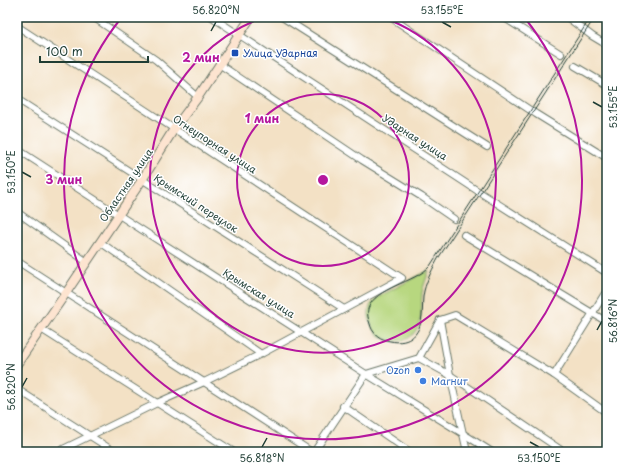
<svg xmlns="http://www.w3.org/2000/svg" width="624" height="469" font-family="'Playpen Sans',sans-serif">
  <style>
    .green { fill: #b7d77f; stroke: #6b8a5a }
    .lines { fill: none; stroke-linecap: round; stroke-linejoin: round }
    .street-casing { stroke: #697667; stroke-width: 8 }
    .secondary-casing { stroke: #697667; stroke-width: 10 }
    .street { stroke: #fff; stroke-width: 6 }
    .secondary { stroke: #fde4d0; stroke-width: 8 }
    .tram { stroke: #1f3d34; stroke-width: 1 }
    .ticks { fill: none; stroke: #1f3d34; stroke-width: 1.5 }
    .ring { fill: none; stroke: #b5179e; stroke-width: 2 }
    .transit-dot { fill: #1a4fb4; stroke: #fff; stroke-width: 1.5 }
    .shop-dot { fill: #3f7fe0; stroke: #fff; stroke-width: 1.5 }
    .labels { text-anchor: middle; stroke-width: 3; stroke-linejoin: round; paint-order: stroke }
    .transit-label { font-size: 10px; fill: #164399; stroke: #fff; text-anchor: start }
    .street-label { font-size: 10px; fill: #1f3d34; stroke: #fff }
    .shop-label { font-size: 10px; fill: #366cbe; stroke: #fff; text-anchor: end }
    .centre { fill: #b5179e; stroke: #fff; stroke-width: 2 }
    .ring-label { font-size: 12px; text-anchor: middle; font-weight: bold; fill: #b5179e; stroke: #fff; stroke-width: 3; stroke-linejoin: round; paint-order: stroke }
    .neatline { fill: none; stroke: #1f3d34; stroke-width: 1.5 }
    .ticks-label { font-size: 10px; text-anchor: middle; fill: #1f3d34 }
  </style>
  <rect width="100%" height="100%" fill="#fff"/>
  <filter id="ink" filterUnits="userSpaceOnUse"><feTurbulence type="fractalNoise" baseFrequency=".025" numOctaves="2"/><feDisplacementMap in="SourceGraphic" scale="8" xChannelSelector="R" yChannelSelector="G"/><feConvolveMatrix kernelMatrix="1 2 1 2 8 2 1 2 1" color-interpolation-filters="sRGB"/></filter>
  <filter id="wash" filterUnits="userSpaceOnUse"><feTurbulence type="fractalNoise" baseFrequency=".012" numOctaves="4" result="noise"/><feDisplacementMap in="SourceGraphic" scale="16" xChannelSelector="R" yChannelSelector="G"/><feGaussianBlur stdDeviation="0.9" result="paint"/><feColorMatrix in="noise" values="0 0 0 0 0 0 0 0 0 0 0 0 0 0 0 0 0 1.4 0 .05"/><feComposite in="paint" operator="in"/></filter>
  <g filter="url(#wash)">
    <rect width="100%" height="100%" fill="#f3e1c5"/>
    <path class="green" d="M429,270c-2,8 -6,16 -7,23 -1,13 1,28 -7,39 -8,11 -26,11 -36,3 -6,-4 -9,-12 -10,-19 0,-4 0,-8 2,-12 2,-2 5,-5 7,-7z"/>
  </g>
  <g filter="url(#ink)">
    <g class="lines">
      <g class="street-casing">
        <g id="street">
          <polyline points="93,17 156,60 198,97"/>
          <polyline points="212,17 484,195 607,273"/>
          <polyline points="282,17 487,147"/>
          <polyline points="390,17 536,114 607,158"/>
          <polyline points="503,17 561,54"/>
          <polyline points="567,17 592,36 607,45"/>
          <polyline points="17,26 402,278 261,354 204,382 157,403 57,452"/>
          <polyline points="219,64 362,160 422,197 454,219"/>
          <polyline points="575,66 607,85"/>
          <polyline points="17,99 344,309"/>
          <polyline points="17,149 125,219 366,374 462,433 492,452"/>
          <polyline points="17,212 87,262"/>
          <polyline points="464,235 607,322"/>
          <polyline points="100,242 261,354"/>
          <polyline points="17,261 312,452"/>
          <polyline points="440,320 455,315 554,375 607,413"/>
          <polyline points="440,320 450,375 467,452"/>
          <polyline points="41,329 234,452"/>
          <polyline points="419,358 450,375 564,452"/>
          <polyline points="554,375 607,290"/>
          <polyline points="17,389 115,452"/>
          <polyline points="343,406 410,452"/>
          <polyline points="314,452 366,374 419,358 440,320"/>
        </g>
      </g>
      <g class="secondary-casing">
        <polyline id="secondary" points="17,364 66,293 142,180 174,129 198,97 251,17"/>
      </g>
      <use href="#street" class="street"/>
      <use href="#secondary" class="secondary"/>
      <path class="tram" d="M591,17l-161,249c-15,17 -55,21 -62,43 -1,4 0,10 2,15 2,8 8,14 16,16 21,6 34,-3 36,-25 1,-8 0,-16 2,-24 3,-12 9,-23 15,-34l156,-240"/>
    </g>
  </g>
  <path class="ticks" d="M442,22l9,5M211,31l5,-9M593,102l9,5M22,172l9,5M597,330l5,-9M22,387l5,-9M530,442l9,5M262,447l5,-9"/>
  <g class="ring">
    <circle cx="323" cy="180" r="86"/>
    <path d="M382 17A173 173 0 1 1 264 17"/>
    <path d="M524 17A259 259 0 1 1 122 17"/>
  </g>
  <rect class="transit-dot" x="231" y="49" width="8" height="8" rx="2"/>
  <g class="shop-dot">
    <circle cx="418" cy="370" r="4"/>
    <circle cx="423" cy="381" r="4"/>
  </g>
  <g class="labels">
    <g class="transit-label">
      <text x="243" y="57">Улица Ударная</text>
    </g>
    <g class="street-label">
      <text transform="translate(415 137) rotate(33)" y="4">Ударная улица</text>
      <text transform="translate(215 144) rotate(33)" y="4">Огнеупорная улица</text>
      <text transform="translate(126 185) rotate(-56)" y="4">Областная улица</text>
      <text transform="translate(196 203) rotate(33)" y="4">Крымский переулок</text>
      <text transform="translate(259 293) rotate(32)" y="4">Крымская улица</text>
    </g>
    <g class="shop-label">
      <text x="410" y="374">Ozon</text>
      <text x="431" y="385" text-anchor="start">Магнит</text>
    </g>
  </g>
  <circle cx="323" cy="180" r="6" class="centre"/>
  <g class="ring-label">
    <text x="201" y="62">2 мин</text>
    <text x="262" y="123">1 мин</text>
    <text x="64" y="184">3 мин</text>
  </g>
  <rect width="624" height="469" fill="none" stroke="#fff" stroke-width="44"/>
  <path d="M40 56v6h108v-6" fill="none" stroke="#1f3d34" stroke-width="2"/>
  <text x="46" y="56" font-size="12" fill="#1f3d34" stroke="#ffffff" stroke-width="3" paint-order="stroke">100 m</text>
  <rect x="22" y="22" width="580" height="425" class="neatline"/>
  <g class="ticks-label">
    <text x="216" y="14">56.820°N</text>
    <text x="442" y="14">53.155°E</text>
    <text transform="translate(613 107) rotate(-90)" y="4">53.155°E</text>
    <text transform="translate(11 172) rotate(-90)" y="4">53.150°E</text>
    <text transform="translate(613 321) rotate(-90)" y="4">56.816°N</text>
    <text transform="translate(11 387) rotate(-90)" y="4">56.820°N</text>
    <text x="262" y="462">56.818°N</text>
    <text x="539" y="462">53.150°E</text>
  </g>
</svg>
